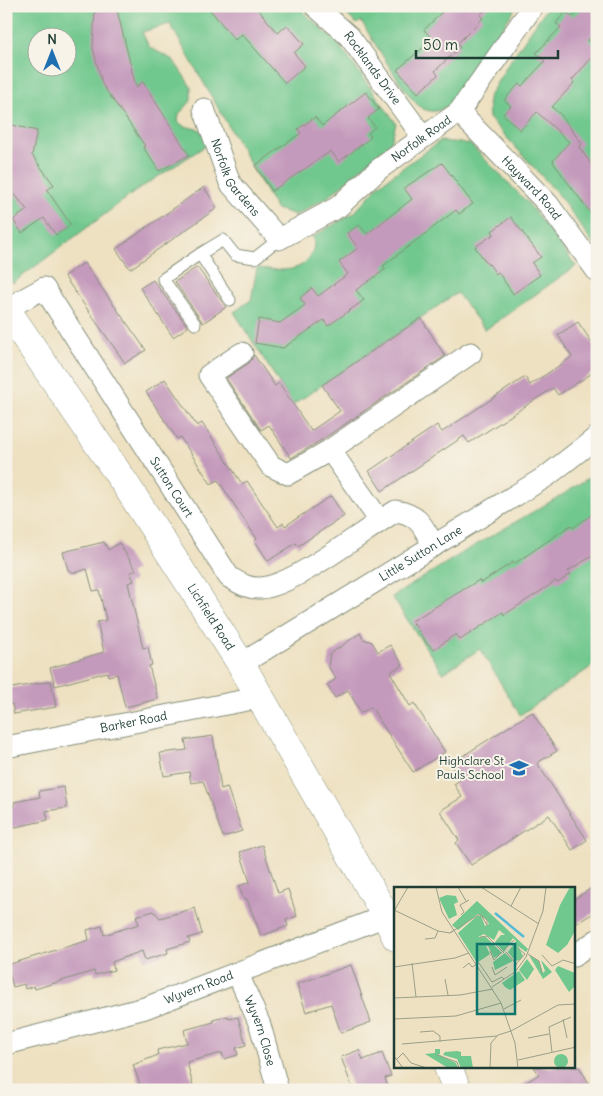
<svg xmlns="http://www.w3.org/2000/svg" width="603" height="1096" font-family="Delius,sans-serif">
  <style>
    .green { fill: #71c88e; stroke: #488261; fill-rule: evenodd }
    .building { fill: #c49abc }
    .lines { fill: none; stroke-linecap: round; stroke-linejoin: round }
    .service-casing { stroke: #868f7a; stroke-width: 13 }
    .minor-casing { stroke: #868f7a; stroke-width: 23 }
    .primary-casing { stroke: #868f7a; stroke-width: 29 }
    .service { stroke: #fff; stroke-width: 11 }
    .minor { stroke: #fff; stroke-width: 21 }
    .primary { stroke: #fff; stroke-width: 28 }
    .labels { text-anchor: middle; stroke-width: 4; stroke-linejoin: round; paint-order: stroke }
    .street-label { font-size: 12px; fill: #1f3d34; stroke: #f7f3e8 }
    .poi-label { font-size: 12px; fill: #1f3d34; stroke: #f7f3e8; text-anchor: end }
    .inset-river { fill: none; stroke: #56bad4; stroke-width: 2.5 }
    .inset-road { fill: none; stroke: #9b9f89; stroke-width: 1 }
    .view { fill: #0f766e; fill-opacity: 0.15; stroke: #0f766e; stroke-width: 2.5 }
    .inset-edge { fill: none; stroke: #1f3d34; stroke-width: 2.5 }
  </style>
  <rect width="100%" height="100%" fill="#f7f3e8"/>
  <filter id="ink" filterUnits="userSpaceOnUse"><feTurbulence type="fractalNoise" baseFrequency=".02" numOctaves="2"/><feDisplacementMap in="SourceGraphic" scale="10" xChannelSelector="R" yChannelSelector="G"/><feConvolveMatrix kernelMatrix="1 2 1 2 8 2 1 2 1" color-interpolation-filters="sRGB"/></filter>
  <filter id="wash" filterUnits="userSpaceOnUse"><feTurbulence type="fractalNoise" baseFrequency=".0096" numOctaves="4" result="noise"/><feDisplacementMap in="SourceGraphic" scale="20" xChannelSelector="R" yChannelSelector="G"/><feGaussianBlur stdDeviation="1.12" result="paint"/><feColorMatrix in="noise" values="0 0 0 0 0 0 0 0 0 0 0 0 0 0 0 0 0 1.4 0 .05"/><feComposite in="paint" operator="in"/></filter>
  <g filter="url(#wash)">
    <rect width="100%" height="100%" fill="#eee1c1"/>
    <g class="green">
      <path d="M6,6h291l42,39 57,78 -5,19 -63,55 -32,18 -20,-6 -106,-185 -28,8 7,15 24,13 11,16 7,11v14l-12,13 -1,8 6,4 17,4 9,13 -74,48 -123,92 -7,-11zM38,38h30v30h-30z"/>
      <path d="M337,6h180l-66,97c-9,7 -16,11 -28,6 -13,-6 -52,-72 -62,-88l-4,3z"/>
      <polygon points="548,6 597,6 597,249 558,194 489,118 488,98 508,64"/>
      <path d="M440,141l30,3 57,58 49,64 -91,64 -28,-37 -164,112 -59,-93 17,-12 6,-32c21,2 44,7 55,-15 2,-6 3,-11 0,-16l42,-24 26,-29z"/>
      <polygon points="597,472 597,663 520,715 480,649 443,673 392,597 462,553 567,492"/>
    </g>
    <g id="blocks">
      <g class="building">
        <polygon points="95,6 116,6 136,87 143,82 189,155 159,171 143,147 145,146 102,84 93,48"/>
        <polygon points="207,6 255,6 278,33 287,25 304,44 294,53 305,66 285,83 242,34 235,40"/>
        <polygon points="448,6 489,6 480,15 483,18 457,44 460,47 435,71 438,75 418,93 397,70 433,39 424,30"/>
        <polygon points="586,6 597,6 597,31 588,40 597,48 597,52 572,80 574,83 552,107 561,115 582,144 579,147 597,172 597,222 555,165 553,161 569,142 537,112 520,130 503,114 511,106 504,100 519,84 522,86 545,61 536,53 561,27 556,23 566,12 572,17"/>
        <polygon points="366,92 379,109 368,118 375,127 368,133 371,137 339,162 331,151 272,191 255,166 301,133 298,129 315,117 322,126"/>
        <polygon points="8,124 37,131 32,155 54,185 47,190 71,225 56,235 44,218 22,233 13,220 27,210 6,183"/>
        <polygon points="442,163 473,204 459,214 456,210 383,266 386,269 356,290 364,300 328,326 324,320 283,348 255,343 259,319 280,323 305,305 300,298 312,288 318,296 348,274 339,262 358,248 347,233 359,225 367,234 412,199 404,188"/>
        <polygon points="204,187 217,208 130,269 116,249"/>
        <polygon points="511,217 541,257 532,263 540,275 513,294 498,272 496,274 489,264 488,265 475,247 494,234 492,231"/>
        <polygon points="84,263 146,350 125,363 64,276"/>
        <polygon points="197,267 226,307 203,323 175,282"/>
        <polygon points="153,280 188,327 173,337 140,288"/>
        <polygon points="421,318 445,356 323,439 291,458 269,425 261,430 226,378 249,363 254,355 275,386 279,383 311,431 340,411 322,385"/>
        <polygon points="578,322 597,350 597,370 558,395 553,388 469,443 464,436 382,491 369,471 437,425 442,432 525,377 530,385 572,357 558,335"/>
        <polygon points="165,379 197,426 202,423 242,484 247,481 278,527 283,523 285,526 331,496 344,516 298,546 296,543 268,561 255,541 257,539 218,480 211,484 180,437 177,439 146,392"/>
        <polygon points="597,511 597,553 568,571 571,574 558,583 556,581 504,615 503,612 460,640 456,634 433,650 429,644 428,645 412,621 479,580 481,583 513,562 514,564 571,525 573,528"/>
        <polygon points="104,542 108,550 119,543 136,570 130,573 134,581 128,583 143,648 148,647 152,665 149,666 158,699 125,707 117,674 108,676 107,672 55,686 50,668 104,652 97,622 106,620 99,590 93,591 87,569 74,573 68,570 63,552"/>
        <polygon points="360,633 363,639 372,642 378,652 390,645 403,665 390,672 410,706 414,703 445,752 413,772 371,707 361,713 348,690 335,698 327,685 336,679 328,666 330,654"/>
        <polygon points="51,681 56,707 14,714 12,704 6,705 6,689"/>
        <polygon points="532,712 557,751 537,763 587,840 572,850 549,815 471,865 456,843 459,840 440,811 462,797 454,784 460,780 450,764"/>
        <polygon points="213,736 221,789 227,787 242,831 223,837 203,781 191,783 189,772 164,776 160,753 187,750 185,740"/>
        <polygon points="64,787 67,808 46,811 48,820 6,829 6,807 14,806 14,802 40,797 39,791"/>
        <polygon points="262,845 278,893 288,889 297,916 286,920 288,926 261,936 247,899 244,900 239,886 250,882 240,852"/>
        <polygon points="597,885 597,911 574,925 574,899"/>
        <polygon points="195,908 202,934 188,938 190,942 167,949 168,953 145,960 142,951 112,962 114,970 95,975 94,971 35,989 34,986 25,989 24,984 13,987 7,965 89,940 87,930 102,926 104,935 139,924 136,916 154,911 160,918"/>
        <polygon points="351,965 371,1022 341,1033 331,1004 306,1012 297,984"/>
        <polygon points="228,1016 229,1019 238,1017 246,1045 236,1048 238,1055 224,1059 222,1053 187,1062 194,1090 142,1090 133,1065 158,1055 157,1050 187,1043 184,1030 214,1022 213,1020"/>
        <polygon points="359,1050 363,1060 382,1053 391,1076 385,1078 389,1090 353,1090 341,1057"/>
        <polygon points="534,1067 579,1067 589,1083 578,1090 515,1090 539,1074"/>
      </g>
    </g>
  </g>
  <g filter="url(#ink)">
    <use href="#blocks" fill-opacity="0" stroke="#868f7a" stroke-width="1"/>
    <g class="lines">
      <g class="service-casing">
        <g id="service">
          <polyline points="200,254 223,240 235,255 255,258 279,239"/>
          <polyline points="195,324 163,279 200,254 230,300"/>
        </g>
      </g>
      <g class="minor-casing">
        <g id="minor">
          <path id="s1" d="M315,6l34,30 74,101"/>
          <path id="s2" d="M204,109l26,74 49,56 59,-32 41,-38 80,-57 74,-106"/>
          <path id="s3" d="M459,112l89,92 49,67"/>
          <path id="s4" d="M6,309l38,-21 185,289c10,6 19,12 32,11 33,-2 103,-58 135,-77 24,4 27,16 38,35"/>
          <polyline points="242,353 209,375 271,466 288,474 330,450 471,353"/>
          <polyline points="330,450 380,521"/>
          <path id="s5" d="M241,664l306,-188 50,-39"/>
          <path id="s6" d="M6,747l256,-50"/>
          <polyline points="574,956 597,940"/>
          <path id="s7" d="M238,974l22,51 18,65"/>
          <path id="s8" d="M6,1044l139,-36 241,-92"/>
        </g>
      </g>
      <g class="primary-casing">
        <g id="primary">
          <path id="s9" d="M6,309l120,176 115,179 145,252 10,21"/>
          <polyline points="448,1067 457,1090"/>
        </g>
      </g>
      <use href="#service" class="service"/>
      <use href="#minor" class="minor"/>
      <use href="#primary" class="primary"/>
    </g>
  </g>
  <defs>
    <g id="school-bare" transform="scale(1.5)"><path d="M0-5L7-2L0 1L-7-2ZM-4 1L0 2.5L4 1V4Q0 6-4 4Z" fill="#1f6fb2" stroke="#f7f3e8" stroke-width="2.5" paint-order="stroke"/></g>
  </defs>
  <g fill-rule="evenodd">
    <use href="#school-bare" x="519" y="768"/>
  </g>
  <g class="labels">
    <g class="street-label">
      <text dy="4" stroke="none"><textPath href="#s1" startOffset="85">Rocklands Drive</textPath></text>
      <text dy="4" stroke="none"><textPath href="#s2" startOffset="328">Norfolk Road</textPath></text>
      <text dy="4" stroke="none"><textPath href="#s2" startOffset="76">Norfolk Gardens</textPath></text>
      <text dy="4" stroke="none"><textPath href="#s3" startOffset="105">Hayward Road</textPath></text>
      <text dy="4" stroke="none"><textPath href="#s4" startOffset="280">Sutton Court</textPath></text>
      <text dy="4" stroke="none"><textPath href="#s5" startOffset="211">Little Sutton Lane</textPath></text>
      <text dy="4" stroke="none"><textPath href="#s9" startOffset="370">Lichfield Road</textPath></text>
      <text dy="4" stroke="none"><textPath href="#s6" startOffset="130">Barker Road</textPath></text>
      <text dy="4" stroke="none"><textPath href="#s8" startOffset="201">Wyvern Road</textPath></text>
      <text dy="4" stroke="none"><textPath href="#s7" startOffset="61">Wyvern Close</textPath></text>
    </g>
    <g class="poi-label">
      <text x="504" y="765">Highclare St<tspan x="504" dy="14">Pauls School</tspan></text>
    </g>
  </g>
  <g transform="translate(394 887)">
    <rect width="181" height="181" fill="#eee1c1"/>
    <path d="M176,0h5v44l-8,14 -9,8 -12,-8 14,-40zM53,8l9,1 2,6 -4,2 3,11 -8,4 -10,-21zM83,14l51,48 -2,3 -8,-6 5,10 -3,4 -5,1 -7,-9 8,-11 -3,-3 -9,14 -9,-10 6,-7h4l-6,-5 -5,10 -10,-6 -6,3h8l16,16 -8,5 -6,-12h-2l4,8 -13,9 -19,-30 19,-17h4l4,10 4,-2 -2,-4 -9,-6 -20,16 -6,-5zM111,66l8,8 -18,9 -2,-8zM135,68l10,6 4,12 2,-2 -4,-11 11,12 -9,7zM133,72l7,10 -7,11 -8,-10zM164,79l17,7v13l-6,6 -14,-22zM125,84l6,9 -15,10 -5,-3 -3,-4zM41,162h5v5h-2l18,9 2,5h-10l-23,-14 10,-1zM63,164l4,1v4h10l2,12h-12l-4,-9 -14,-4 2,-3zM160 174a7 7 0 1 1 14 0a7 7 0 1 1-14 0Z" fill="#71c88e"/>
    <path class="inset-river" d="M101,26l29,24"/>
    <path class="inset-road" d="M42,0l6,25 59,91 14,40 3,25M64,0l8,14M87,0l58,37M117,19l10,-19M0,23l44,21 12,2M0,24l14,-24M67,28l3,-3 -4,-7 9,-5M60,43l-4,3 28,-18h3l6,5v5l-6,-10M86,50l7,-1 17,17M31,52l10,-1 3,-7M96,64l4,9 20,-20M112,65l11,13M134,67l11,7 3,12M148,68l10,11 11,-6 13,4M18,76l4,34M122,77l9,-10 -7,-6M0,80l61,-9 14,-5M98,80l3,8 12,-8M69,81l6,-5 3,4 7,-4 13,19 10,-5 2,2M51,92l3,16M98,100l23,-15 11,-15 17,-46 3,-24M0,111l66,-3 33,-6M110,122l17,-9M0,132l62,-3 45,-13M169,132l4,19M117,144l47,-26 18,-1M26,145l13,-1 7,5v6M134,151l21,-4M8,157l95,-8M158,165l-3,-25 22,-10M43,168l20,7 2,6M0,169l9,12M3,172l6,-6 8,10 16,5M124,173l58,-13M96,181l1,-25 7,-8 13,-4"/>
    <path class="view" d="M83,57h38v70h-38z"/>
    <rect width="181" height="181" class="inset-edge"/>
  </g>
  <rect width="603" height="1096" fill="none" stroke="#f7f3e8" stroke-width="25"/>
  <g transform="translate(52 52)"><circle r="24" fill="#f7f3e8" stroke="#a1aaa0"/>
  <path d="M0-4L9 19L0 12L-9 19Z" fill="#1f6fb2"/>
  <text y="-8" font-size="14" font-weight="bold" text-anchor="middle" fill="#1f3d34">N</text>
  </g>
  <path d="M416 50v8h142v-8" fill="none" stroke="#1f3d34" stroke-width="2.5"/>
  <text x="423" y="50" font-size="15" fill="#1f3d34" stroke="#f7f3e8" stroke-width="4" paint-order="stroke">50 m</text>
</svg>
